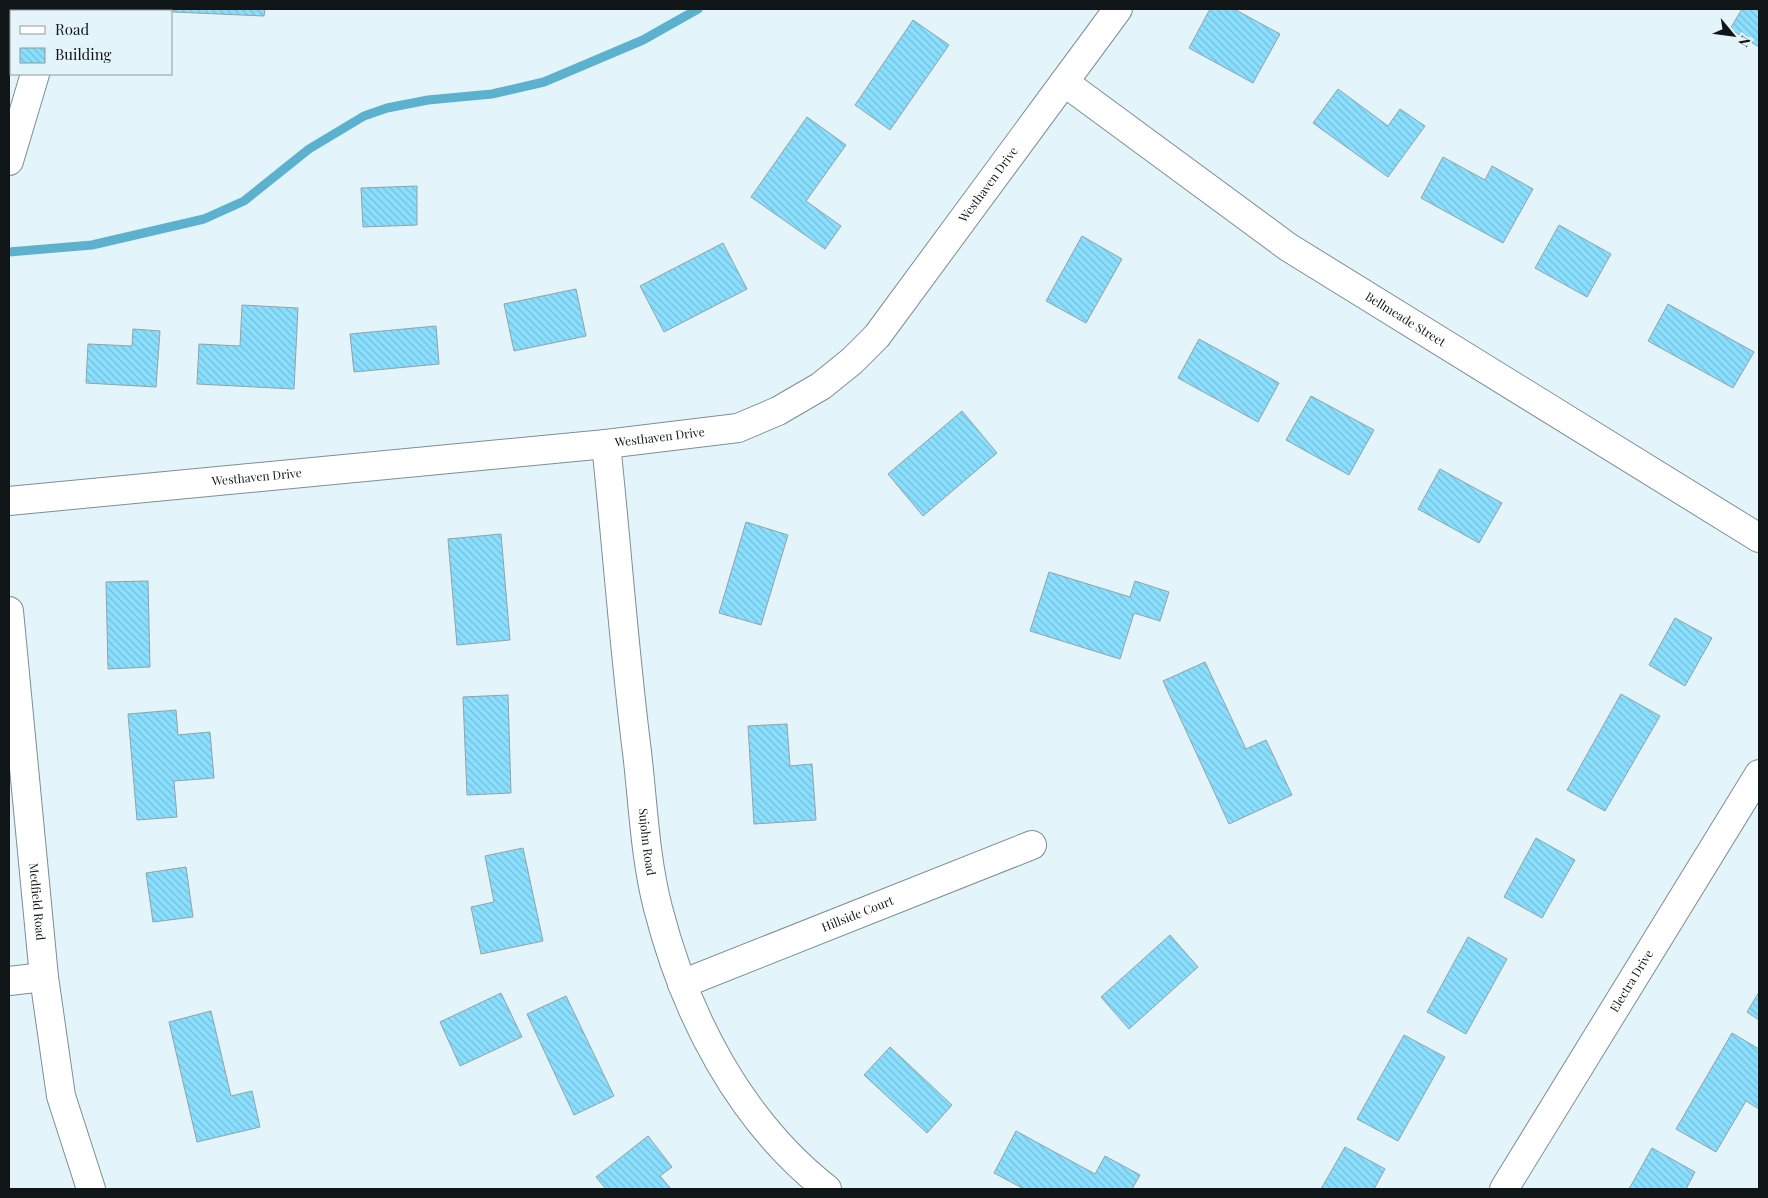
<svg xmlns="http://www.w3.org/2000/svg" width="1768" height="1198" font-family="'Playfair Display',serif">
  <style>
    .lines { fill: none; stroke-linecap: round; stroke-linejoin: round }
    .stream { stroke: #5bb1ce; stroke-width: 9 }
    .building { fill: url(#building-back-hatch); stroke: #93a2a8 }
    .street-casing { stroke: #7e8e94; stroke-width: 30 }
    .street { stroke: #fff; stroke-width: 28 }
    .labels { text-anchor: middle; stroke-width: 5; stroke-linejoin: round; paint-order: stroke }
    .street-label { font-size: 12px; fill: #101517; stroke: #e4f4fb }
  </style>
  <defs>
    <pattern id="building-back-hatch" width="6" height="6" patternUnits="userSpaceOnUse" patternTransform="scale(1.25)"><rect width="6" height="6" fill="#89dffd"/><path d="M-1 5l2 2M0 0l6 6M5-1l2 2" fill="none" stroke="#75bed8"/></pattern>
  </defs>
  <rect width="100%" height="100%" fill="#e4f4fb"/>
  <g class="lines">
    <polyline class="stream" points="9,252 92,245 204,219 244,201 309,149 364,116 387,108 428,100 492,94 544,82 643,40 698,9"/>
  </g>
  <g class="building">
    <polygon points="173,9 265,9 264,16 173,12"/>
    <polygon points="1210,9 1234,9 1280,34 1253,83 1189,48"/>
    <polygon points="1742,9 1759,9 1759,47 1730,29"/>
    <polygon points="913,20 949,45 890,130 855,105"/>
    <polygon points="1338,89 1388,126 1400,109 1425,126 1388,177 1313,123"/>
    <polygon points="807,117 846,145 806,201 841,226 825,249 751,197"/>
    <polygon points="1443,157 1485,180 1492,166 1533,189 1503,243 1421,198"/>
    <polygon points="417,186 417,225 363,227 361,188"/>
    <polygon points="1559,225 1611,254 1587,297 1535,268"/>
    <polygon points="1082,236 1122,259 1086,323 1046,301"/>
    <polygon points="723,243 747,289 664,332 640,286"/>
    <polygon points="576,289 586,336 514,351 504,304"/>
    <polygon points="1668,304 1754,352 1733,388 1648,341"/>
    <polygon points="242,305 298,308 294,389 197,384 199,344 240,346"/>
    <polygon points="436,326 439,364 354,372 350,334"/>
    <polygon points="133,329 160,331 156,387 86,383 88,344 132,346"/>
    <polygon points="1199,339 1279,383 1258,422 1178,378"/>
    <polygon points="1311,396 1374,430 1349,475 1286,440"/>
    <polygon points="962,411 997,453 923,516 888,474"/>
    <polygon points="1440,469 1502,503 1479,543 1418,509"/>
    <polygon points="746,522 788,535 761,625 719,613"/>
    <polygon points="501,534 510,640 457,645 448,539"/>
    <polygon points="1049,572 1130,597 1135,581 1169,592 1160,621 1134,613 1120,659 1030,631"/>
    <polygon points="148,581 150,667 108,669 106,582"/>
    <polygon points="1675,618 1712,638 1685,686 1649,665"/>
    <polygon points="1205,662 1246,749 1266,740 1292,795 1229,824 1163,681"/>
    <polygon points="1621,694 1660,716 1605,811 1567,790"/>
    <polygon points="508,695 511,793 467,795 463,697"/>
    <polygon points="176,710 178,735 210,732 214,778 174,781 177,817 137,820 128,714"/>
    <polygon points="787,724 790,766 812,764 816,820 754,824 748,726"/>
    <polygon points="1536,838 1575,860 1542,918 1504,897"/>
    <polygon points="523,848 543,941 481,954 471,907 494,902 485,856"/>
    <polygon points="186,867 193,917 153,922 146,873"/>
    <polygon points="1170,935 1198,967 1129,1029 1101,997"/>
    <polygon points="1468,937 1507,959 1466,1034 1427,1012"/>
    <polygon points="1759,992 1759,1020 1747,1012"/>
    <polygon points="501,993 522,1037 460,1066 440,1022"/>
    <polygon points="566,996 614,1096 574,1115 527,1014"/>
    <polygon points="211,1011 231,1096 252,1091 260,1127 197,1142 169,1022"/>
    <polygon points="1732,1033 1759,1049 1759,1109 1746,1101 1716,1152 1676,1129"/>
    <polygon points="1404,1035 1445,1057 1398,1141 1357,1119"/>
    <polygon points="890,1047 952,1105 927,1133 864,1075"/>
    <polygon points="1016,1131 1095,1174 1105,1156 1140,1175 1132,1189 1024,1189 994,1173"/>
    <polygon points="648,1136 672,1167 660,1176 671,1189 606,1189 596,1177"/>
    <polygon points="1345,1147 1385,1169 1374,1189 1321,1189"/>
    <polygon points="1652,1148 1695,1172 1686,1189 1629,1189"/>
  </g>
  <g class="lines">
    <g class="street-casing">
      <g id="street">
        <polyline points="54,11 55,9"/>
        <path id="s1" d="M1064,82l224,165 471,291"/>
        <polyline points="9,161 35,74"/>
        <path id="s2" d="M606,444c11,103 18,206 31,308 6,51 8,106 21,156 27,106 81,212 169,281"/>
        <path id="s3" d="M9,501l597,-57 132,-16 40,-17 43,-25 31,-25 25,-25 241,-327"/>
        <path id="s4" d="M9,611l35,366 17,119 30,93"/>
        <polyline points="9,981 44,977"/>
        <path id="s5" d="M682,984l350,-139"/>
        <path id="s6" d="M1504,1189l255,-415"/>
      </g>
    </g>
    <use href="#street" class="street"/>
  </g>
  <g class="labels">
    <g class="street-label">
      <text dy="4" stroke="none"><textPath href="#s3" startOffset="1089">Westhaven Drive</textPath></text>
      <text dy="4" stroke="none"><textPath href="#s1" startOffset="416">Bellmeade Street</textPath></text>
      <text dy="4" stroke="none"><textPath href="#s3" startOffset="654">Westhaven Drive</textPath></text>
      <text dy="4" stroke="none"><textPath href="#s3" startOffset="249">Westhaven Drive</textPath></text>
      <text dy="4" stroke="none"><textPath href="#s2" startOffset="400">Sujohn Road</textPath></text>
      <text dy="4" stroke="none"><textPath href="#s4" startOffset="292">Medfield Road</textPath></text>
      <text dy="4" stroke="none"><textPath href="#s5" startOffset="189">Hillside Court</textPath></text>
      <text dy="4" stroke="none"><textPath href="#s6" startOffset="244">Electra Drive</textPath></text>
    </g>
  </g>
  <rect width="1768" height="1198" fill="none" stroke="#101517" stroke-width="20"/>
  <rect x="10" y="10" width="162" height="65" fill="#e4f4fb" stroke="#8f9ba0"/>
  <rect x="20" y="26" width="25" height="8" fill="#ffffff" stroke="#8f9ba0"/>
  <text x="55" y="35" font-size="15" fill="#101517">Road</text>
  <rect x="20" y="48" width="25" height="15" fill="url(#building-back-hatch)" stroke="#8f9ba0"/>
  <text x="55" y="60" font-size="15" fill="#101517">Building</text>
  <g transform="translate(1733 35) rotate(119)" stroke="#e4f4fb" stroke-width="4" paint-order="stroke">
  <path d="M0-4L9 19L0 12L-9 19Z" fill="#101517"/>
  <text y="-8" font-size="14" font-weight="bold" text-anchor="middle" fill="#101517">N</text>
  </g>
</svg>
